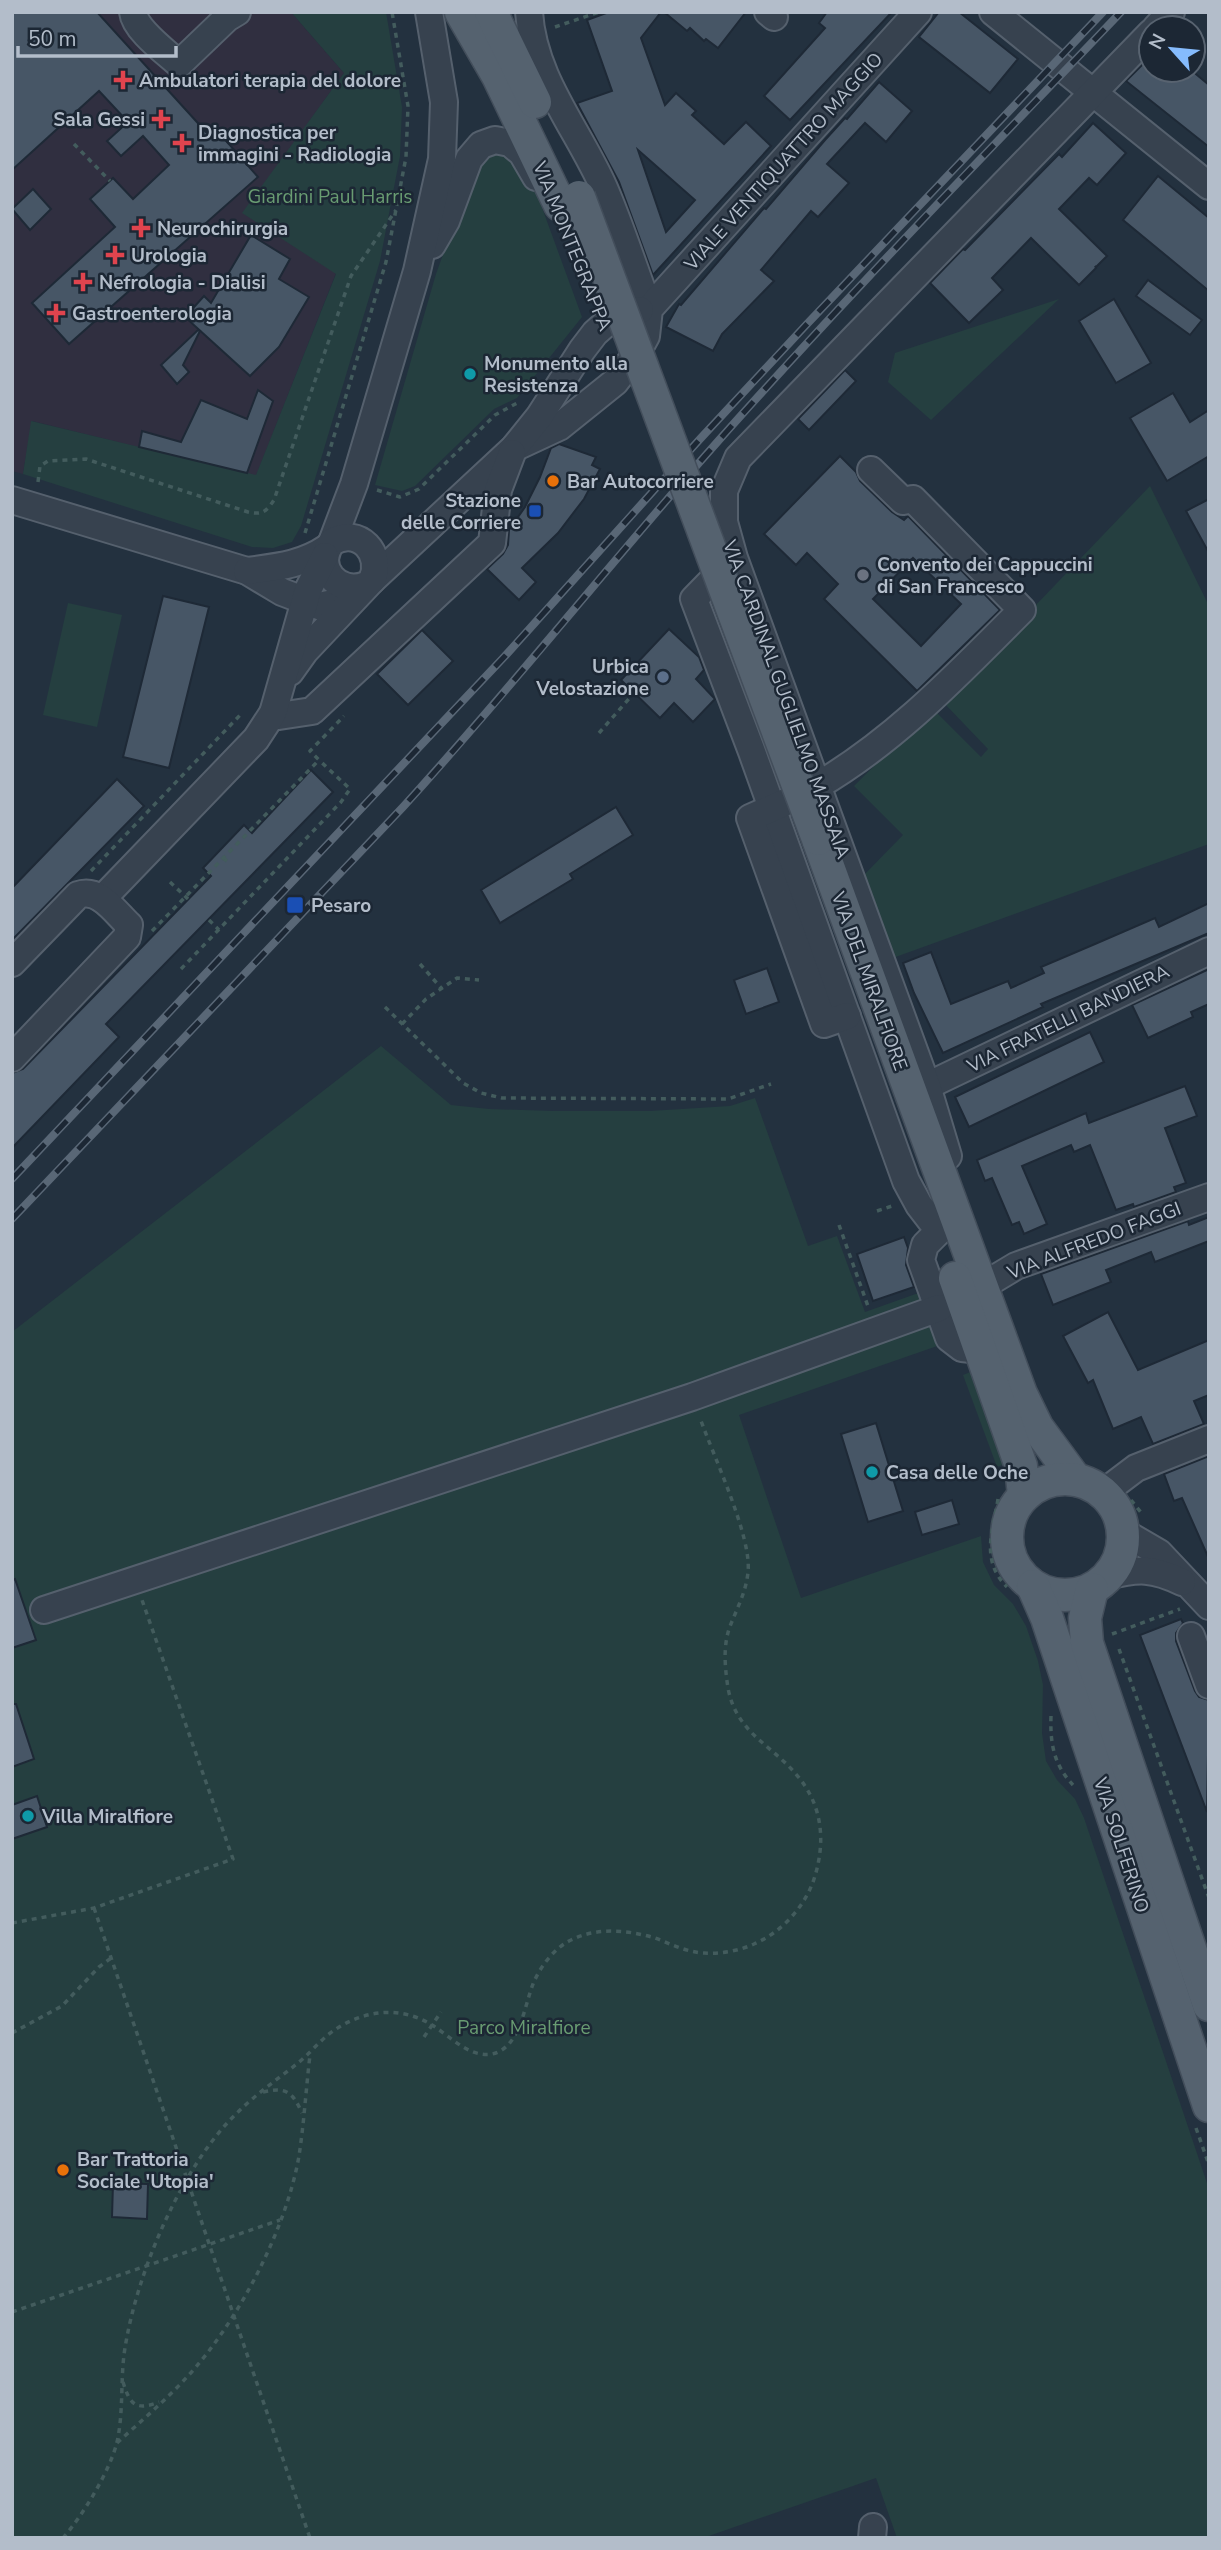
<svg xmlns="http://www.w3.org/2000/svg" width="1221" height="2550" font-family="'Nunito Sans',sans-serif">
  <style>
    .medical { fill: #302f40 }
    .green { fill: #253f40 }
    .building { fill: #475666; stroke: #1e2936; stroke-width: 2; fill-rule: evenodd }
    .lines { fill: none; stroke-linecap: round; stroke-linejoin: round }
    .minor-casing { stroke: #55606d; stroke-width: 30 }
    .major-casing { stroke: #434e5b; stroke-width: 35 }
    .path { stroke: #435c5d; stroke-width: 3.5; stroke-dasharray: 5 5; stroke-linecap: butt }
    .minor { stroke: #37424f; stroke-width: 26 }
    .major { stroke: #55626f; stroke-width: 32 }
    .rail-casing { stroke: #596776; stroke-width: 8 }
    .rail { stroke: #1c2734; stroke-width: 5; stroke-dasharray: 16; stroke-linecap: butt }
    .major-bridge-casing { stroke: #434e5b; stroke-width: 35; stroke-linecap: butt }
    .major-bridge { stroke: #55626f; stroke-width: 32 }
    .health-dot { fill: #e0444e; stroke: #1c2734; stroke-width: 2.5 }
    .culture-dot { fill: #0f9aa8; stroke: #1c2734; stroke-width: 2.5 }
    .food-dot { fill: #e8710a; stroke: #1c2734; stroke-width: 2.5 }
    .transit-dot { fill: #1a4fb4; stroke: #1c2734; stroke-width: 2.5 }
    .worship-dot { fill: #6b7280; stroke: #1c2734; stroke-width: 2.5 }
    .service-dot { fill: #5c6f8a; stroke: #1c2734; stroke-width: 2.5 }
    .labels { text-anchor: middle; stroke-width: 5; stroke-linejoin: round; paint-order: stroke }
    .poi-label { font-size: 19px; font-weight: bold; fill: #b3bdca; stroke: #1c2734; text-anchor: start }
    .street-label { font-size: 19px; fill: #b3bdca; stroke: #1c2734 }
    .park-label { font-size: 19px; fill: #699c72; stroke: #1c2734 }
  </style>
  <rect width="100%" height="100%" fill="#23313f"/>
  <polygon class="medical" points="12,12 291,12 344,73 243,213 336,273 256,476 32,421 23,474 12,471"/>
  <g class="green">
    <polygon points="291,12 386,12 402,107 400,156 380,261 301,526 292,542 273,548 252,547 23,474 31,421 256,475 336,274 242,213 344,73"/>
    <polygon points="497,148 518,162 537,194 582,317 517,398 494,409 415,486 402,491 375,485 436,274 476,163"/>
    <polygon points="1059,299 931,420 888,382 895,353"/>
    <polygon points="1150,486 1209,606 1209,844 890,959 861,878 903,835 854,786 932,708 981,757 988,749 943,702"/>
    <polygon points="68,603 122,615 97,727 43,715"/>
    <polygon points="381,1046 451,1105 489,1109 553,1111 650,1111 730,1106 755,1098 808,1246 837,1236 865,1312 924,1291 943,1344 739,1415 801,1598 981,1536 983,1562 994,1585 1013,1604 1026,1626 1038,1661 1043,1685 1042,1733 1046,1761 1057,1780 1075,1799 1084,1818 1209,2189 1209,2538 897,2538 876,2478 703,2538 12,2538 12,1332"/>
    <polygon points="978,1369 1012,1461 997,1467 963,1375"/>
  </g>
  <g class="building">
    <polygon points="12,12 97,12 206,132 213,126 258,177 69,344 32,303 115,227 90,199 113,178 133,199 169,165 143,136 121,156 107,141 128,122 99,91 12,170"/>
    <path d="M609,12h52l-20,26 24,67 11,-12 20,18 -4,4 32,29 22,-22 25,24 -118,129 -34,-93 -42,-79 35,-12 -25,-71zM638,150l57,50 -29,32z"/>
    <polygon points="664,12 746,12 718,48 706,39 704,41 690,28 687,31"/>
    <polygon points="827,12 892,12 790,120 764,96 825,28 819,23"/>
    <polygon points="939,12 959,12 1018,59 990,93 919,37"/>
    <polygon points="1151,56 1151,70 1191,70 1209,85 1209,147 1126,81"/>
    <polygon points="879,82 912,111 886,142 865,123 827,164 849,183 818,217 811,211 761,270 774,281 722,334 713,351 666,327 679,304 681,305 764,208 766,209 825,140 845,118 847,119"/>
    <polygon points="1093,123 1126,153 1097,185 1089,178 1059,209 1107,256 1096,267 1095,266 1096,268 1079,285 1031,238 992,278 1003,290 969,323 930,283 963,249 965,250 1059,154 1062,157"/>
    <polygon points="1158,176 1209,218 1209,291 1123,220"/>
    <polygon points="33,189 51,209 30,230 12,209"/>
    <polygon points="251,235 290,259 279,279 309,297 279,347 250,376 185,317 204,296 211,303"/>
    <polygon points="1148,280 1202,320 1190,335 1136,296"/>
    <polygon points="1114,299 1151,363 1116,383 1079,321"/>
    <polygon points="198,330 200,331 183,365 189,372 177,384 161,365"/>
    <polygon points="845,370 856,381 809,430 798,419"/>
    <polygon points="258,390 273,401 247,473 139,447 142,431 181,442 201,400 247,419"/>
    <polygon points="1173,393 1190,422 1209,410 1209,456 1167,481 1130,418"/>
    <polygon points="559,444 596,457 592,465 600,469 584,499 558,533 522,568 536,582 519,600 487,569 503,554 508,545 509,530 525,507 540,477 551,448"/>
    <path d="M840,456l16,16 4,9 32,31 12,8 4,-4 92,94 -83,81 -93,-92 14,-15 -31,-31 -11,12 -32,-31zM913,558l48,46 -40,42 -48,-47z"/>
    <polygon points="1209,499 1209,553 1186,511"/>
    <polygon points="163,596 209,607 169,768 123,757"/>
    <polygon points="669,629 699,657 704,670 696,679 715,699 693,722 674,703 660,718 621,680"/>
    <polygon points="422,630 453,661 408,705 377,674"/>
    <polygon points="311,770 333,792 106,1024 119,1037 12,1148 12,1073 23,1069 211,876 203,868 244,825 252,833"/>
    <polygon points="117,779 144,806 12,940 12,888"/>
    <polygon points="616,807 633,835 570,874 573,879 500,923 481,890"/>
    <polygon points="1209,903 1209,933 1041,1004 1043,1007 943,1053 914,993 903,963 931,952 951,1004 1008,981 1011,988 1044,973 1041,967 1095,944 1155,918 1159,927"/>
    <polygon points="767,968 779,1002 746,1014 734,980"/>
    <polygon points="1209,969 1209,1004 1191,1012 1193,1017 1148,1038 1132,1005"/>
    <polygon points="1090,1032 1104,1062 969,1127 955,1097"/>
    <polygon points="1185,1086 1197,1116 1165,1128 1186,1183 1174,1187 1176,1192 1134,1207 1133,1204 1116,1210 1090,1145 1074,1152 1071,1145 1022,1166 1047,1224 1024,1234 1019,1222 1012,1225 992,1178 985,1181 977,1160 1086,1113 1089,1123"/>
    <polygon points="1209,1217 1209,1241 1155,1262 1151,1252 1106,1270 1111,1282 1053,1305 1041,1274 1188,1221 1189,1225"/>
    <polygon points="904,1237 908,1248 906,1265 914,1287 873,1301 857,1254"/>
    <polygon points="1108,1312 1138,1370 1209,1340 1209,1395 1194,1401 1204,1424 1153,1444 1141,1417 1113,1429 1093,1380 1088,1383 1063,1336"/>
    <polygon points="876,1423 903,1511 868,1522 841,1434"/>
    <polygon points="1209,1456 1209,1559 1182,1498 1174,1501 1164,1474"/>
    <polygon points="952,1500 959,1524 922,1535 915,1512"/>
    <polygon points="15,1579 36,1640 12,1648 12,1580"/>
    <polygon points="1181,1619 1183,1623 1176,1633 1176,1641 1195,1691 1199,1697 1209,1700 1207,1812 1140,1635"/>
    <polygon points="12,1704 16,1704 34,1759 12,1767"/>
    <polygon points="37,1796 47,1827 12,1839 12,1805"/>
    <polygon points="113,2183 148,2184 147,2219 112,2217"/>
  </g>
  <g class="lines">
    <g class="minor-casing">
      <g id="minor">
        <path d="M133,12c2,18 33,40 46,52l48,-46 10,-6"/>
        <path d="M529,12c4,66 49,117 75,176 17,39 30,81 45,121"/>
        <polyline points="768,12 774,17"/>
        <polyline points="993,12 1209,186"/>
        <polyline points="1156,28 1171,12"/>
        <polyline points="432,245 446,221 469,159 481,145 495,140 510,143 522,153 536,177"/>
        <polyline points="514,448 559,427 615,382 635,356 646,336 649,309 918,12"/>
        <polyline points="12,500 247,571 282,592 319,606 338,602 356,589"/>
        <polyline points="332,542 354,484 417,271 442,159 444,102 429,12"/>
        <polyline points="733,559 694,599 752,752 906,1181 919,1205 939,1231 925,1245 921,1260 949,1338 962,1348 980,1350"/>
        <path d="M247,571c30,-4 55,-6 80,-23"/>
        <polyline points="372,580 514,448 539,417 582,350 595,333 612,318 640,310"/>
        <path d="M290,672l15,-21 67,-71c12,-26 -13,-54 -40,-38 -19,25 6,54 34,43"/>
        <polyline points="273,713 279,716 312,711 492,543 498,490 512,453"/>
        <path d="M817,786c79,-46 141,-112 205,-176l-109,-111 -10,2 -32,-31"/>
        <polyline points="786,802 750,818 824,1024 847,1016"/>
        <polyline points="102,899 256,739 273,713 308,590 325,556"/>
        <path d="M12,963l66,-68c21,-8 37,17 51,30l-2,12 -115,121"/>
        <polyline points="927,1086 1209,951"/>
        <polyline points="948,1156 927,1086 734,558 724,522 724,491 738,458 1151,33"/>
        <polyline points="981,1287 1016,1266 1209,1197"/>
        <polyline points="1103,1493 1136,1468 1209,1439"/>
        <polyline points="1123,1532 1159,1553 1209,1606"/>
        <path d="M1108,1576c30,-8 45,-8 74,6"/>
        <polyline points="44,1610 692,1397 939,1308"/>
        <polyline points="1191,1636 1209,1685"/>
        <polyline points="872,2538 873,2527"/>
      </g>
    </g>
    <g class="major-casing">
      <g id="major">
        <polyline points="461,12 498,76 560,205"/>
        <polyline points="491,12 535,102"/>
        <polyline points="818,839 1021,1394 1037,1427 1076,1480"/>
        <polyline points="955,1278 1021,1466 1024,1496"/>
        <circle cx="1065" cy="1537" r="58"/>
        <polyline points="1033,1586 1047,1618 1209,2106"/>
        <polyline points="1092,1589 1085,1618 1087,1643 1209,2005"/>
      </g>
    </g>
    <g class="path">
      <polyline points="555,27 599,12"/>
      <polyline points="74,144 110,181"/>
      <path d="M38,482l2,-16 8,-5 38,-2 162,53c14,3 18,0 26,-12l77,-224 45,-66"/>
      <polyline points="377,490 400,497 419,489 495,415 519,402"/>
      <polyline points="305,533 386,262 406,157 408,106 392,12"/>
      <polyline points="599,733 634,693"/>
      <polyline points="223,858 227,861 230,858"/>
      <polyline points="91,871 243,712"/>
      <polyline points="170,882 188,899"/>
      <polyline points="209,920 219,930"/>
      <polyline points="152,931 319,760 310,751 344,716"/>
      <polyline points="420,964 442,989"/>
      <polyline points="181,969 341,802 350,789 319,760"/>
      <polyline points="385,1007 463,1083 481,1093 502,1098 728,1099 771,1084"/>
      <polyline points="402,1024 426,999 457,978 479,980"/>
      <polyline points="877,1211 892,1206"/>
      <polyline points="839,1225 869,1309"/>
      <path d="M998,1499c-5,32 -18,61 9,88"/>
      <polyline points="1131,1500 1143,1515"/>
      <polyline points="1112,1634 1180,1609"/>
      <polyline points="1119,1649 1209,1898"/>
      <path d="M1051,1716c-1,28 3,49 22,69"/>
      <polyline points="94,1908 310,2538"/>
      <polyline points="12,1923 94,1908 233,1859 142,1600"/>
      <polyline points="12,2033 62,2006 99,1967 111,1958"/>
      <polyline points="424,2037 441,2012"/>
      <path d="M263,2092c23,-5 29,-1 39,21"/>
      <polyline points="1196,2128 1209,2165"/>
      <polyline points="12,2312 280,2220"/>
      <path d="M123,2382c7,23 13,29 36,20"/>
      <path d="M117,2443c24,-22 49,-43 70,-66 51,-55 99,-147 112,-221 5,-33 7,-67 11,-101"/>
      <path d="M63,2538c20,-23 47,-67 54,-96 7,-31 3,-64 8,-94 12,-76 57,-183 113,-236 18,-18 40,-33 60,-49 11,-9 20,-20 31,-29 30,-23 69,-30 103,-9 18,11 37,33 60,29 28,-6 32,-47 41,-70 7,-17 21,-36 38,-44 26,-13 57,-10 84,-2 16,6 31,14 49,15 16,1 35,-2 50,-9 28,-12 52,-38 61,-68 11,-37 7,-73 -20,-103 -25,-29 -59,-41 -67,-85 -3,-20 -5,-40 1,-59 7,-19 17,-36 19,-57 4,-35 -35,-117 -48,-154"/>
    </g>
    <use href="#minor" class="minor"/>
    <use href="#major" class="major"/>
    <g class="rail-casing">
      <g id="rail">
        <polyline points="12,1179 505,656 700,439 807,324 1103,12"/>
        <path d="M12,1219l391,-412c104,-114 200,-235 302,-351 134,-152 276,-297 416,-444"/>
      </g>
    </g>
    <use href="#rail" class="rail"/>
    <g class="major-bridge-casing">
      <polyline id="major-bridge" points="579,197 818,839"/>
    </g>
    <use href="#major-bridge" class="major-bridge"/>
  </g>
  <g class="health-dot">
    <path d="M119.5 69.5h7v7h7v7h-7v7h-7v-7h-7v-7h7z"/>
    <path d="M157.5 108.5h7v7h7v7h-7v7h-7v-7h-7v-7h7z"/>
    <path d="M178.5 132.5h7v7h7v7h-7v7h-7v-7h-7v-7h7z"/>
    <path d="M137.5 217.5h7v7h7v7h-7v7h-7v-7h-7v-7h7z"/>
    <path d="M111.5 244.5h7v7h7v7h-7v7h-7v-7h-7v-7h7z"/>
    <path d="M79.5 271.5h7v7h7v7h-7v7h-7v-7h-7v-7h7z"/>
    <path d="M52.5 302.5h7v7h7v7h-7v7h-7v-7h-7v-7h7z"/>
  </g>
  <g class="culture-dot">
    <circle cx="470" cy="374" r="7"/>
    <circle cx="872" cy="1472" r="7"/>
    <circle cx="28" cy="1816" r="7"/>
  </g>
  <g class="food-dot">
    <circle cx="553" cy="481" r="7"/>
    <circle cx="63" cy="2170" r="7"/>
  </g>
  <g class="transit-dot">
    <rect x="528" y="504" width="14" height="14" rx="3.5"/>
    <rect x="286" y="896" width="18" height="18" rx="3.5"/>
  </g>
  <circle class="worship-dot" cx="863" cy="575" r="7"/>
  <circle class="service-dot" cx="663" cy="677" r="7"/>
  <g class="labels">
    <g class="poi-label">
      <text x="139" y="87">Ambulatori terapia del dolore</text>
      <text x="145" y="126" text-anchor="end">Sala Gessi</text>
      <text x="198" y="139">Diagnostica per<tspan x="198" dy="22">immagini - Radiologia</tspan></text>
      <text x="157" y="235">Neurochirurgia</text>
      <text x="131" y="262">Urologia</text>
      <text x="99" y="289">Nefrologia - Dialisi</text>
      <text x="72" y="320">Gastroenterologia</text>
      <text x="484" y="370">Monumento alla<tspan x="484" dy="22">Resistenza</tspan></text>
      <text x="567" y="488">Bar Autocorriere</text>
      <text x="521" y="507" text-anchor="end">Stazione<tspan x="521" dy="22">delle Corriere</tspan></text>
      <text x="877" y="571">Convento dei Cappuccini<tspan x="877" dy="22">di San Francesco</tspan></text>
      <text x="649" y="673" text-anchor="end">Urbica<tspan x="649" dy="22">Velostazione</tspan></text>
      <text x="311" y="912">Pesaro</text>
      <text x="886" y="1479">Casa delle Oche</text>
      <text x="42" y="1823">Villa Miralfiore</text>
      <text x="77" y="2166">Bar Trattoria<tspan x="77" dy="22">Sociale 'Utopia'</tspan></text>
    </g>
    <g class="street-label">
      <text transform="translate(783 161) rotate(-48)" y="7">VIALE VENTIQUATTRO MAGGIO</text>
      <text transform="translate(573 246) rotate(68)" y="7">VIA MONTEGRAPPA</text>
      <text transform="translate(787 699) rotate(70)" y="7">VIA CARDINAL GUGLIELMO MASSAIA</text>
      <text transform="translate(870 981) rotate(70)" y="7">VIA DEL MIRALFIORE</text>
      <text transform="translate(1068 1018) rotate(-26)" y="7">VIA FRATELLI BANDIERA</text>
      <text transform="translate(1094 1240) rotate(-21)" y="7">VIA ALFREDO FAGGI</text>
      <text transform="translate(1122 1845) rotate(72)" y="7">VIA SOLFERINO</text>
    </g>
    <g class="park-label">
      <text x="330" y="203">Giardini Paul Harris</text>
      <text x="524" y="2034">Parco Miralfiore</text>
    </g>
  </g>
  <rect width="1221" height="2550" fill="none" stroke="#b3bdca" stroke-width="28"/>
  <g transform="translate(1172 49) rotate(297)"><circle r="33" fill="#1c2734" stroke="#586370" stroke-width="2"/>
  <path d="M0-5L12 26L0 18L-12 26Z" fill="#85bbfd"/>
  <text y="-10" font-size="19" font-weight="bold" text-anchor="middle" fill="#b3bdca">N</text>
  </g>
  <path d="M18 46v10h158v-10" fill="none" stroke="#b3bdca" stroke-width="3.5"/>
  <text x="28" y="46" font-size="21" fill="#b3bdca" stroke="#1c2734" stroke-width="5" paint-order="stroke">50 m</text>
</svg>
